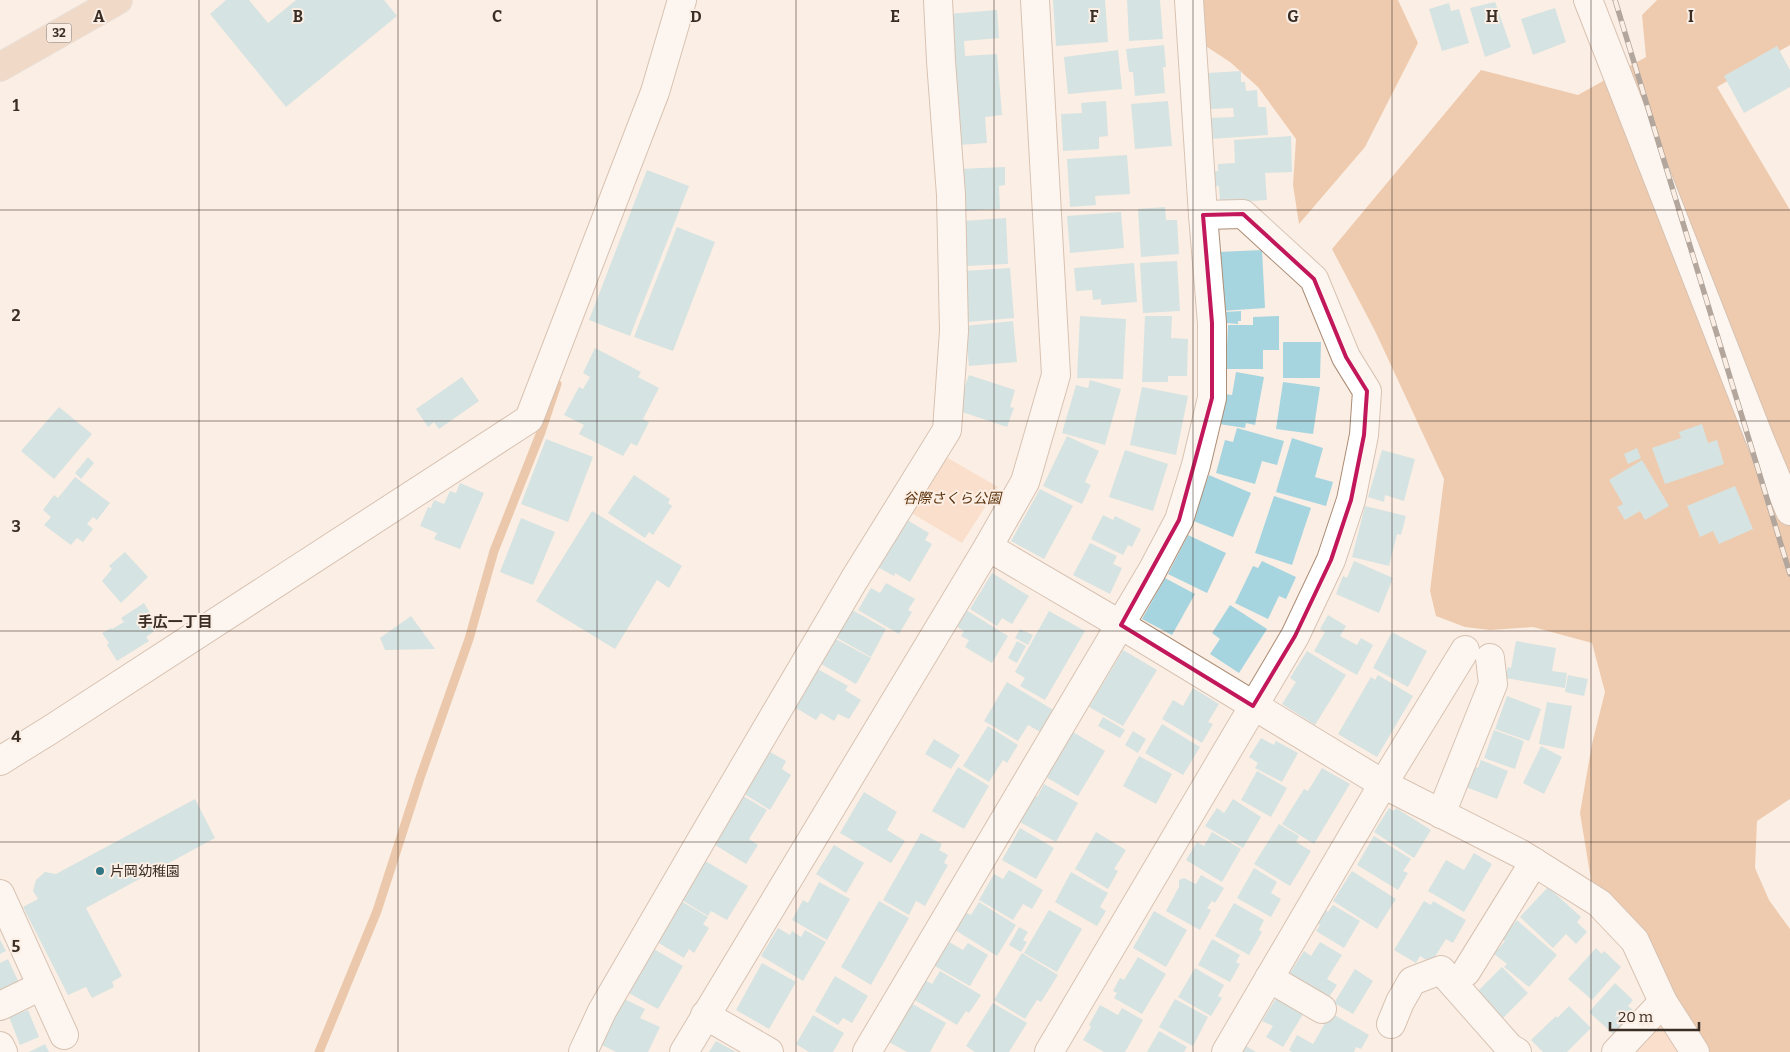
<svg xmlns="http://www.w3.org/2000/svg" width="1790" height="1052" font-family="Bitter,'Noto Sans JP',serif">
  <style>
    .green { fill: #f8ceaf }
    .forest { fill: #dea06f }
    .lines { fill: none; stroke-linecap: round; stroke-linejoin: round }
    .stream { stroke: #d89a68; stroke-width: 9 }
    .building { fill: #a7d5df }
    .minor-casing { stroke: #ac8d76; stroke-width: 30 }
    .major-casing { stroke: #d4d1cf; stroke-width: 30 }
    .minor { stroke: #fff; stroke-width: 28 }
    .major { stroke: #e2bfa4; stroke-width: 28 }
    .rail-casing { stroke: #5b4f45; stroke-width: 5.5 }
    .rail { stroke: #fbeee4; stroke-width: 4; stroke-dasharray: 11; stroke-linecap: butt }
    .marked { fill: none; stroke: #c2185b; stroke-width: 4; stroke-linejoin: round }
    .grid { fill: none; stroke: #3a2e24; stroke-width: 1; stroke-opacity: 0.55 }
    .poi-dot { fill: #317685; stroke: #fbeee4; stroke-width: 2 }
    .labels { text-anchor: middle; stroke-width: 4; stroke-linejoin: round; paint-order: stroke }
    .shield { fill: #fbeee4; stroke: #74685e; stroke-width: 1 }
    .shield-label { font-size: 12px; font-weight: bold; fill: #3a2e24 }
    .park-label { font-size: 14px; font-style: italic; fill: #5b320b; stroke: #fbeee4 }
    .poi-label { font-size: 14px; fill: #3a2e24; stroke: #fbeee4; text-anchor: start }
    .neighbourhood-label { font-size: 15px; font-weight: bold; fill: #3a2e24; stroke: #fbeee4 }
    .grid-label { font-size: 16px; text-anchor: middle; font-weight: bold; fill: #3a2e24; stroke: #fbeee4; stroke-width: 4; stroke-linejoin: round; paint-order: stroke }
  </style>
  <rect width="100%" height="100%" fill="#fbeee4"/>
  <g class="green">
    <polygon points="941,454 998,487 962,543 906,510"/>
    <polygon points="1656,1023 1666,1023 1684,1052 1629,1052"/>
  </g>
  <g class="forest">
    <polygon points="1189,0 1398,0 1418,43 1365,147 1299,224 1293,185 1296,139 1258,87 1230,62 1192,37"/>
    <polygon points="1657,0 1790,0 1790,45 1717,87 1790,210 1790,799 1757,821 1755,868 1769,900 1790,929 1790,1052 1708,1052 1660,974 1642,928 1591,880 1580,813 1592,744 1605,692 1592,643 1533,627 1490,630 1465,627 1436,616 1430,591 1444,479 1375,331 1332,249 1481,70 1578,95 1646,57 1642,15"/>
  </g>
  <g class="lines">
    <polyline class="stream" points="319,1052 377,911 420,778 469,639 494,551 541,432 557,384"/>
  </g>
  <g class="building">
    <polygon points="226,0 249,0 268,23 296,0 384,0 397,16 286,107 210,14"/>
    <polygon points="1053,0 1105,0 1108,42 1056,46"/>
    <polygon points="1127,0 1160,0 1163,39 1129,41"/>
    <polygon points="1495,2 1511,47 1485,57 1470,8"/>
    <polygon points="1449,3 1451,11 1459,9 1469,43 1442,51 1429,9"/>
    <polygon points="1555,8 1566,42 1533,55 1521,19"/>
    <polygon points="997,10 999,38 964,41 965,56 997,54 1002,115 985,117 987,143 959,145 949,14"/>
    <polygon points="1164,45 1166,67 1163,67 1165,93 1135,96 1133,72 1129,72 1126,49"/>
    <polygon points="1777,46 1790,70 1790,87 1744,113 1724,76"/>
    <polygon points="1118,50 1122,89 1068,94 1064,57"/>
    <polygon points="1241,71 1241,82 1245,82 1246,91 1257,90 1258,107 1266,107 1268,135 1210,139 1209,118 1234,117 1233,108 1210,109 1208,73"/>
    <polygon points="1106,101 1108,136 1099,137 1099,149 1063,151 1061,114 1082,113 1081,103"/>
    <polygon points="1168,101 1172,146 1135,149 1131,104"/>
    <polygon points="1291,136 1292,172 1265,173 1267,200 1220,203 1219,186 1213,186 1212,172 1218,171 1218,164 1235,163 1234,140"/>
    <polygon points="1127,155 1130,194 1095,196 1096,205 1070,207 1067,159"/>
    <polygon points="1005,167 1005,185 999,186 1000,209 961,211 959,169"/>
    <polygon points="647,170 689,186 630,336 589,320"/>
    <polygon points="1165,207 1166,220 1177,220 1179,254 1141,257 1138,209"/>
    <polygon points="1121,212 1124,248 1070,253 1067,216"/>
    <polygon points="1006,218 1008,264 965,266 963,221"/>
    <polygon points="677,227 715,242 673,351 634,337"/>
    <polygon points="1262,250 1265,308 1222,311 1218,252"/>
    <polygon points="1177,261 1180,311 1143,313 1140,263"/>
    <polygon points="1134,263 1137,302 1101,305 1101,299 1093,300 1092,290 1076,291 1074,268"/>
    <polygon points="1010,268 1014,318 968,322 964,271"/>
    <polygon points="1241,311 1241,321 1238,321 1238,324 1226,323 1226,327 1222,326 1223,312"/>
    <polygon points="1080,316 1126,319 1123,379 1077,378"/>
    <polygon points="1145,316 1172,316 1171,338 1188,339 1187,376 1168,376 1168,382 1142,382"/>
    <polygon points="1279,316 1279,350 1263,350 1263,369 1226,369 1228,325 1253,325 1253,317"/>
    <polygon points="1013,321 1017,362 969,366 965,326"/>
    <polygon points="1283,342 1321,342 1320,378 1283,378"/>
    <polygon points="595,348 641,372 638,377 659,388 643,419 649,422 637,446 631,443 623,456 579,434 584,425 564,415 579,387 583,389 590,377 583,373"/>
    <polygon points="1236,372 1264,377 1255,425 1246,423 1245,428 1219,424 1224,394 1232,395"/>
    <polygon points="969,375 1015,390 1010,407 1014,408 1007,427 956,410"/>
    <polygon points="462,377 479,401 439,429 434,422 428,427 416,409"/>
    <polygon points="1090,380 1121,389 1105,445 1062,433 1076,385 1088,388"/>
    <polygon points="1283,382 1320,387 1313,434 1276,429"/>
    <polygon points="1142,387 1188,396 1176,455 1130,445"/>
    <polygon points="59,407 92,434 54,479 21,451"/>
    <polygon points="1702,424 1708,443 1717,440 1724,464 1665,484 1652,448 1681,438 1679,432"/>
    <polygon points="1237,428 1284,441 1277,465 1262,461 1255,484 1216,473 1225,440 1233,442"/>
    <polygon points="1067,436 1099,451 1085,482 1091,485 1082,504 1043,486"/>
    <polygon points="1292,438 1323,448 1315,477 1333,482 1326,506 1276,492"/>
    <polygon points="546,439 593,457 568,522 521,504"/>
    <polygon points="1637,448 1641,458 1628,464 1624,454"/>
    <polygon points="1125,450 1168,464 1153,511 1109,497"/>
    <polygon points="1382,450 1415,459 1404,501 1385,495 1384,502 1368,497"/>
    <polygon points="88,457 94,463 81,479 75,473"/>
    <polygon points="1642,460 1669,506 1645,520 1640,511 1625,520 1617,507 1623,504 1609,480"/>
    <polygon points="634,475 670,499 668,503 672,506 653,535 649,532 645,538 608,513"/>
    <polygon points="1209,475 1251,493 1233,537 1191,520"/>
    <polygon points="75,477 110,503 97,520 93,517 87,524 93,529 83,542 77,538 71,545 44,525 51,517 43,510 54,495 58,498"/>
    <polygon points="460,483 484,493 460,549 434,539 437,533 420,526 428,507 431,508 434,500 444,504 450,491 456,493"/>
    <polygon points="1735,486 1753,529 1719,544 1713,531 1700,537 1687,506"/>
    <polygon points="1040,489 1073,506 1044,559 1011,541"/>
    <polygon points="1274,496 1311,508 1292,565 1255,553"/>
    <polygon points="1365,506 1406,516 1401,535 1397,534 1389,566 1352,557"/>
    <polygon points="592,511 682,566 669,588 657,580 615,649 536,601"/>
    <polygon points="1103,515 1113,520 1115,516 1141,529 1132,547 1128,545 1123,555 1091,539"/>
    <polygon points="902,517 929,533 925,540 932,544 910,582 895,573 894,576 874,565"/>
    <polygon points="521,518 555,532 533,585 500,572"/>
    <polygon points="1188,535 1226,553 1207,593 1168,574"/>
    <polygon points="1090,543 1117,556 1113,564 1122,568 1110,594 1073,575"/>
    <polygon points="125,552 148,577 121,603 102,581 112,569 109,566"/>
    <polygon points="1262,561 1296,577 1286,599 1279,596 1268,619 1235,603 1253,566 1258,568"/>
    <polygon points="1354,561 1393,578 1379,613 1336,594 1343,576 1347,578"/>
    <polygon points="992,573 1029,596 1012,624 1002,618 997,626 970,609"/>
    <polygon points="1165,578 1195,594 1172,635 1142,619"/>
    <polygon points="886,583 915,599 908,610 912,612 899,634 858,610 871,588 880,593"/>
    <polygon points="144,603 159,628 146,637 149,641 117,661 107,645 109,643 102,633 111,628 112,629 124,622 121,618"/>
    <polygon points="1230,605 1267,629 1239,673 1210,654 1220,639 1212,633"/>
    <polygon points="847,607 886,629 871,657 832,635"/>
    <polygon points="966,610 1008,636 992,663 965,647 969,640 961,636 964,631 956,626"/>
    <polygon points="1049,611 1085,631 1045,700 1020,686 1025,678 1015,672"/>
    <polygon points="1328,615 1346,626 1340,636 1357,645 1361,638 1373,645 1357,675 1314,651 1325,632 1320,629"/>
    <polygon points="411,616 435,649 385,650 380,638"/>
    <polygon points="1020,629 1033,635 1028,645 1015,638"/>
    <polygon points="1392,632 1427,651 1408,687 1373,668"/>
    <polygon points="830,636 871,658 856,684 816,661"/>
    <polygon points="1017,641 1026,646 1017,663 1008,658"/>
    <polygon points="1516,641 1556,648 1552,671 1567,673 1565,688 1505,678 1508,667 1511,668"/>
    <polygon points="1123,650 1157,670 1123,726 1089,707"/>
    <polygon points="1307,651 1346,675 1315,725 1282,704 1296,682 1290,678"/>
    <polygon points="814,667 848,686 845,690 861,700 849,719 838,714 834,721 821,713 816,720 791,705"/>
    <polygon points="1378,675 1413,696 1377,757 1338,734 1371,677 1375,680"/>
    <polygon points="1568,675 1588,679 1584,696 1565,692"/>
    <polygon points="1007,682 1055,711 1042,733 1028,725 1018,741 984,721"/>
    <polygon points="1193,688 1219,704 1208,722 1213,724 1202,743 1162,719 1173,700 1183,706"/>
    <polygon points="1507,696 1541,709 1529,741 1495,729"/>
    <polygon points="1547,702 1572,706 1564,749 1539,744"/>
    <polygon points="1103,717 1125,730 1120,738 1098,726"/>
    <polygon points="1162,724 1200,747 1183,775 1145,753"/>
    <polygon points="988,726 1018,745 1007,763 1003,760 989,782 963,766"/>
    <polygon points="1494,730 1524,741 1515,769 1484,758"/>
    <polygon points="1133,731 1146,739 1138,753 1125,745"/>
    <polygon points="1073,732 1105,751 1078,796 1046,777"/>
    <polygon points="1261,738 1274,745 1276,741 1298,753 1282,782 1255,768 1258,763 1249,757"/>
    <polygon points="934,739 960,755 951,769 925,754"/>
    <polygon points="1541,746 1562,757 1544,794 1523,783"/>
    <polygon points="762,752 768,756 770,752 786,761 782,769 791,775 770,810 743,793"/>
    <polygon points="1139,756 1172,774 1156,804 1123,786"/>
    <polygon points="1481,760 1508,771 1497,799 1463,786 1471,765 1478,768"/>
    <polygon points="958,767 989,786 964,829 932,811"/>
    <polygon points="1322,768 1350,784 1314,844 1282,824 1304,789 1308,791"/>
    <polygon points="1257,771 1287,788 1271,817 1241,800"/>
    <polygon points="1044,784 1078,803 1056,842 1018,821 1033,794 1037,797"/>
    <polygon points="864,792 897,812 887,830 905,841 891,863 840,833"/>
    <polygon points="738,793 767,810 749,839 758,845 746,864 712,843"/>
    <polygon points="195,799 215,838 86,908 122,976 112,982 114,987 92,998 86,987 68,995 23,907 38,899 33,891 36,880 45,872 56,874"/>
    <polygon points="1233,799 1261,817 1243,848 1205,826 1217,808 1224,813"/>
    <polygon points="1389,808 1394,811 1396,808 1431,830 1414,858 1374,832"/>
    <polygon points="1279,824 1299,836 1296,842 1311,851 1290,886 1254,864"/>
    <polygon points="1020,828 1054,848 1036,879 1002,860"/>
    <polygon points="1096,832 1126,850 1114,869 1118,871 1108,889 1075,869"/>
    <polygon points="1212,832 1241,849 1222,882 1186,860 1197,842 1204,846"/>
    <polygon points="921,833 942,844 939,850 948,855 944,863 948,865 925,906 916,901 909,915 883,900"/>
    <polygon points="1374,836 1411,859 1403,871 1408,873 1398,890 1357,865"/>
    <polygon points="834,845 864,863 846,893 816,874"/>
    <polygon points="1474,853 1492,864 1464,912 1428,891 1446,860 1464,870"/>
    <polygon points="700,858 748,886 727,920 711,911 708,916 677,897"/>
    <polygon points="1254,868 1277,882 1271,893 1281,899 1271,917 1237,898"/>
    <polygon points="1009,870 1043,890 1032,909 1023,904 1013,920 979,900 994,874 1003,879"/>
    <polygon points="1352,871 1396,899 1377,929 1333,901"/>
    <polygon points="1071,872 1108,893 1100,907 1106,911 1097,926 1055,902"/>
    <polygon points="1201,875 1224,888 1215,903 1212,901 1207,908 1211,910 1200,930 1166,911 1179,887 1179,880 1184,878 1196,884"/>
    <polygon points="819,882 850,899 827,940 792,920 803,900 808,903"/>
    <polygon points="1548,887 1581,917 1577,922 1587,932 1576,944 1566,934 1553,948 1520,917"/>
    <polygon points="681,901 708,917 703,924 709,928 694,953 689,949 684,958 657,942"/>
    <polygon points="879,901 909,918 871,985 841,967"/>
    <polygon points="1424,901 1431,905 1433,901 1466,920 1453,943 1446,939 1431,963 1420,956 1416,963 1394,950"/>
    <polygon points="979,902 1016,925 997,956 955,930 965,912 971,915"/>
    <polygon points="1234,903 1264,920 1259,930 1262,932 1249,955 1215,936"/>
    <polygon points="1333,905 1360,921 1344,948 1316,931 1320,925 1316,922 1324,909 1328,912"/>
    <polygon points="1049,910 1082,929 1057,972 1024,953"/>
    <polygon points="1154,911 1187,930 1166,967 1133,948"/>
    <polygon points="1517,920 1557,955 1529,987 1504,967 1507,964 1494,954 1505,941 1501,938"/>
    <polygon points="1019,927 1028,932 1023,940 1027,942 1021,952 1009,945"/>
    <polygon points="778,928 790,935 792,931 801,937 805,930 826,942 803,981 761,956"/>
    <polygon points="1212,939 1240,955 1236,962 1240,964 1230,982 1198,965"/>
    <polygon points="0,940 6,951 0,954"/>
    <polygon points="947,941 963,950 968,943 988,955 970,986 933,965"/>
    <polygon points="1320,942 1342,955 1327,979 1337,985 1327,1000 1288,976 1304,951 1311,956"/>
    <polygon points="647,945 683,966 658,1009 625,991"/>
    <polygon points="1596,948 1602,954 1604,951 1621,967 1592,1000 1568,979"/>
    <polygon points="1022,953 1058,975 1041,1002 1037,1000 1025,1019 994,1000"/>
    <polygon points="1138,957 1166,974 1142,1014 1114,998 1117,993 1113,991 1120,978 1124,980"/>
    <polygon points="8,959 19,983 0,992 0,963"/>
    <polygon points="762,963 796,982 769,1029 736,1010"/>
    <polygon points="1502,967 1528,993 1501,1020 1475,994"/>
    <polygon points="1195,968 1224,985 1218,996 1222,998 1211,1016 1178,997"/>
    <polygon points="1355,969 1373,981 1353,1014 1334,1003"/>
    <polygon points="940,971 981,995 969,1013 966,1011 957,1025 913,999 925,980 932,984"/>
    <polygon points="835,976 868,996 852,1023 843,1018 838,1025 815,1011"/>
    <polygon points="1615,983 1633,1000 1628,1006 1634,1011 1613,1034 1589,1012"/>
    <polygon points="1278,995 1305,1011 1283,1047 1266,1037 1273,1026 1262,1021"/>
    <polygon points="618,996 645,1009 640,1018 660,1027 648,1052 616,1052 602,1045 605,1039 599,1036"/>
    <polygon points="1175,999 1208,1017 1193,1046 1159,1027"/>
    <polygon points="909,1002 946,1023 930,1052 907,1052 887,1041"/>
    <polygon points="993,1003 1027,1023 1009,1052 975,1052 966,1046"/>
    <polygon points="1100,1005 1118,1015 1122,1008 1143,1020 1125,1052 1104,1052 1083,1040 1091,1027 1089,1025"/>
    <polygon points="1569,1006 1591,1028 1567,1052 1543,1052 1531,1040 1556,1016 1557,1018"/>
    <polygon points="28,1010 39,1037 20,1045 9,1017"/>
    <polygon points="1331,1013 1369,1035 1361,1049 1356,1047 1354,1052 1292,1052 1289,1050 1297,1035 1313,1044"/>
    <polygon points="813,1015 844,1033 833,1052 809,1052 796,1044"/>
    <polygon points="1159,1031 1187,1047 1184,1052 1147,1052"/>
    <polygon points="716,1041 736,1052 709,1052"/>
    <polygon points="45,1044 49,1052 29,1052"/>
    <polygon points="1246,1046 1256,1052 1242,1052"/>
  </g>
  <g class="lines">
    <g class="minor-casing">
      <g id="minor">
        <polyline points="1588,0 1761,442 1790,511"/>
        <polyline points="988,547 1121,625 1383,784 1521,854 1599,903 1635,941 1663,1002 1695,1052"/>
        <polyline points="0,761 50,730 529,419 655,92 682,0"/>
        <polyline points="1441,814 1493,684 1490,658"/>
        <polyline points="0,894 64,1035"/>
        <polyline points="1466,972 1534,862"/>
        <polyline points="1269,978 1322,1009"/>
        <polyline points="0,1006 41,986"/>
        <polyline points="705,1015 769,1052"/>
        <polyline points="1391,1024 1400,1002 1412,981 1441,970 1510,1048 1517,1052"/>
        <polyline points="0,1046 3,1052"/>
        <polyline points="583,1052 602,1011 703,837 854,580 947,430 954,331 951,195 941,61 938,0"/>
        <polyline points="684,1052 988,547 1025,482 1056,375 1035,0"/>
        <polyline points="867,1052 1152,571 1179,520 1196,465 1212,398 1212,323 1203,215 1189,0"/>
        <polyline points="1049,1052 1295,636 1331,560 1351,500 1364,435 1367,391 1346,357 1314,279 1243,214 1203,215"/>
        <polyline points="1226,1052 1383,784 1465,650"/>
        <polyline points="1616,1052 1663,1002"/>
      </g>
    </g>
    <g class="major-casing">
      <polyline id="major" points="0,67 118,0"/>
    </g>
    <use href="#minor" class="minor"/>
    <use href="#major" class="major"/>
    <g class="rail-casing">
      <polyline id="rail" points="1615,0 1790,574"/>
    </g>
    <use href="#rail" class="rail"/>
  </g>
  <path d="M0 0H1790V1052H0ZM1243,214l71,65 32,78 21,34 -3,44 -13,65 -20,60 -36,76 -42,70 -132,-81 58,-105 33,-122v-75l-9,-108z" fill="#fbeee4" fill-opacity=".55" fill-rule="evenodd"/>
  <path class="marked" d="M1243,214l71,65 32,78 21,34 -3,44 -13,65 -20,60 -36,76 -42,70 -132,-81 58,-105 33,-122v-75l-9,-108z"/>
  <path class="grid" d="M199,0v1052M398,0v1052M597,0v1052M796,0v1052M994,0v1052M1193,0v1052M1392,0v1052M1591,0v1052M0,210h1790M0,421h1790M0,631h1790M0,842h1790"/>
  <circle class="poi-dot" cx="100" cy="871" r="5"/>
  <g class="labels">
    <rect class="shield" x="46.5" y="23.5" width="25" height="19" rx="4"/>
    <g class="shield-label">
      <text x="59" y="37">32</text>
    </g>
    <g class="park-label">
      <text x="952" y="503">谷際さくら公園</text>
    </g>
    <g class="poi-label">
      <text x="110" y="876">片岡幼稚園</text>
    </g>
    <g class="neighbourhood-label">
      <text x="175" y="627">手広一丁目</text>
    </g>
  </g>
  <g class="grid-label">
    <text x="99" y="22">A</text>
    <text x="298" y="22">B</text>
    <text x="497" y="22">C</text>
    <text x="696" y="22">D</text>
    <text x="895" y="22">E</text>
    <text x="1094" y="22">F</text>
    <text x="1293" y="22">G</text>
    <text x="1492" y="22">H</text>
    <text x="1691" y="22">I</text>
    <text x="16" y="111">1</text>
    <text x="16" y="321">2</text>
    <text x="16" y="532">3</text>
    <text x="16" y="742">4</text>
    <text x="16" y="952">5</text>
  </g>
  <path d="M1610 1022v8h89v-8" fill="none" stroke="#3a2e24" stroke-width="2.5"/>
  <text x="1618" y="1022" font-size="15" fill="#3a2e24" stroke="#fbeee4" stroke-width="4" paint-order="stroke">20 m</text>
</svg>
